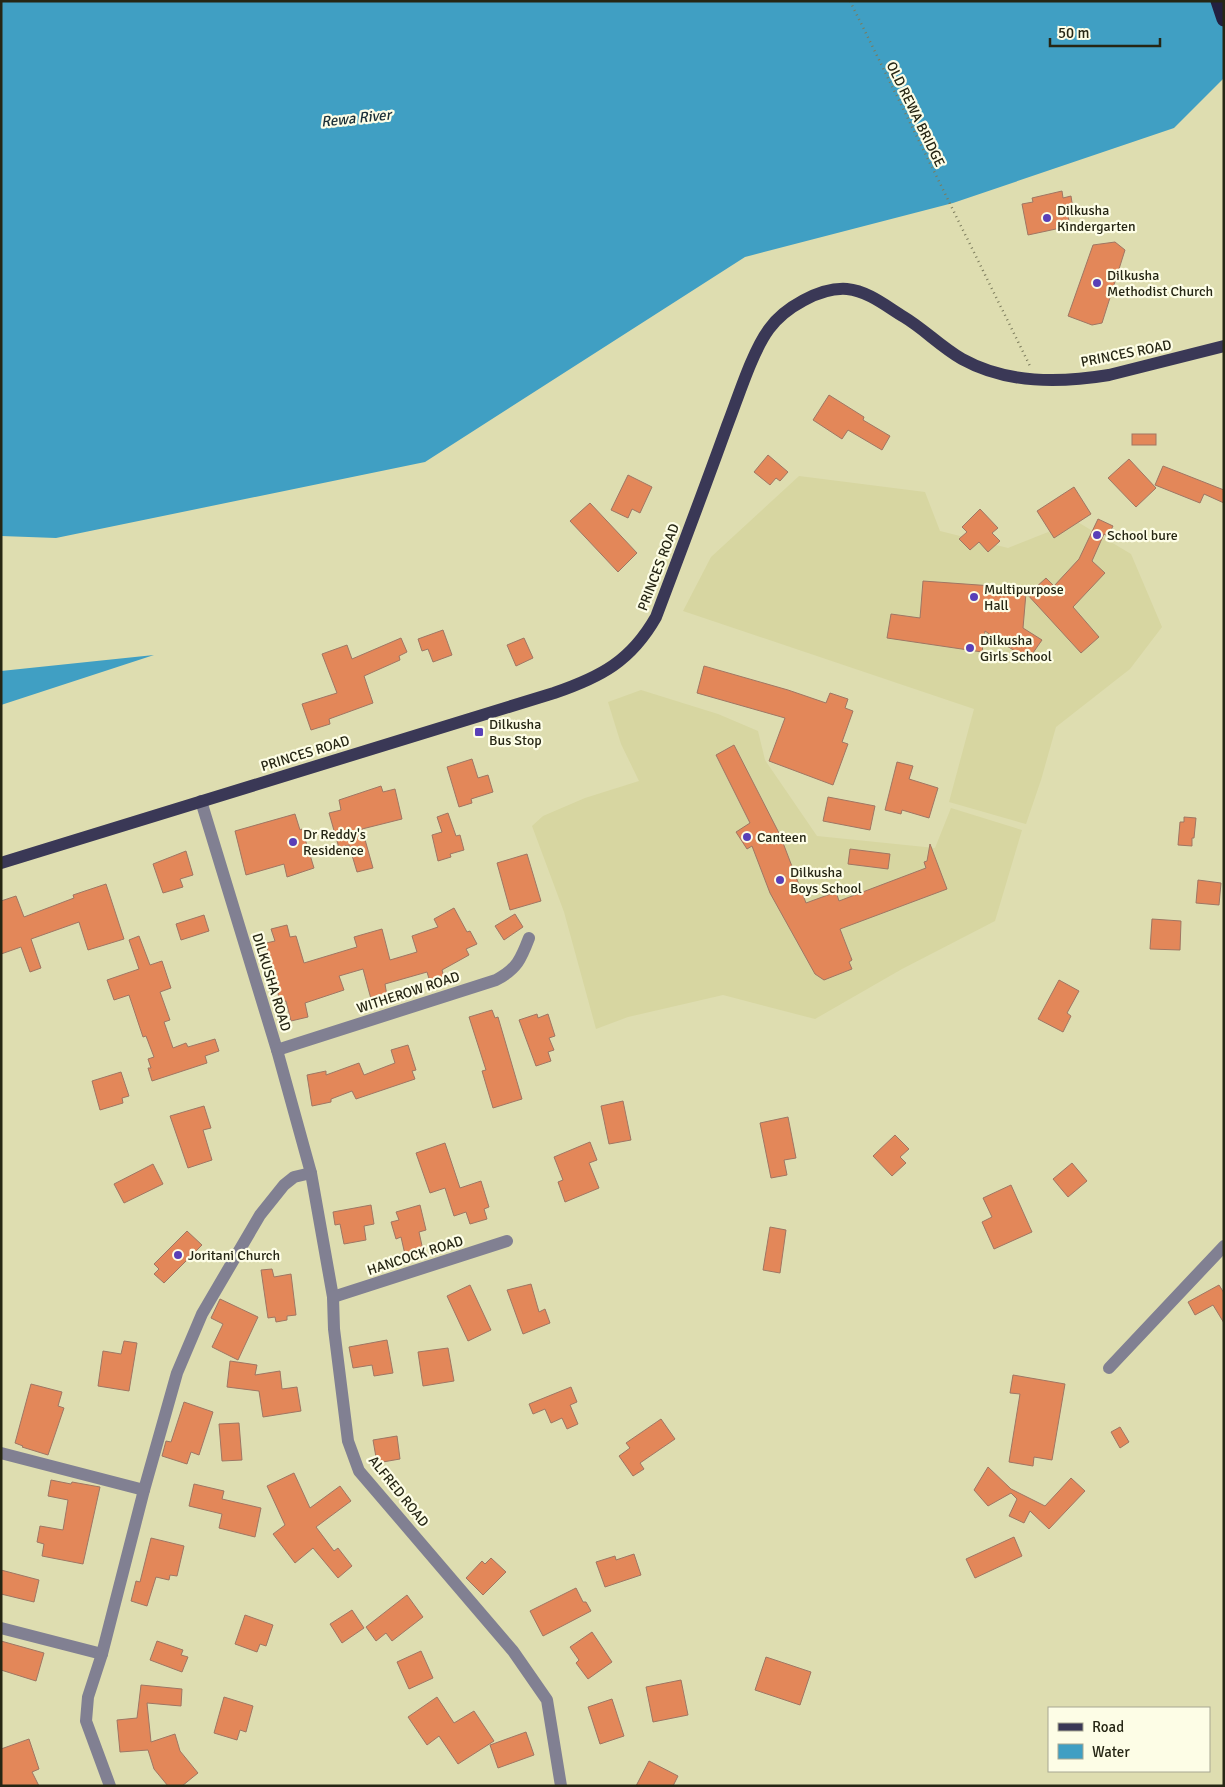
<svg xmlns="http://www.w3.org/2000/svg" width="1225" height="1787" font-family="Signika,sans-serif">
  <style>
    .built { fill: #d7d6a1 }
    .water { fill: #409fc3 }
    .building { fill: #e38759; stroke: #9f7663 }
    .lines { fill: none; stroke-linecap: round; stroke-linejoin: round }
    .path { stroke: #7b7b5c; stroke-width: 2.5; stroke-dasharray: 1 4; stroke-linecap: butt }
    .minor { stroke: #818092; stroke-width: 12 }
    .major { stroke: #3a3856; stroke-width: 12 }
    .highway { stroke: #232040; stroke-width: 15 }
    .poi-dot { fill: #5940b8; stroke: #fdfde6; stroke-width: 2 }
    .labels { text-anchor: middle; stroke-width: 4.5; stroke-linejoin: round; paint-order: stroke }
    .street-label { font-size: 14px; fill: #262614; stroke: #fdfde6 }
    .poi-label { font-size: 14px; fill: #262614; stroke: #fdfde6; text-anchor: start }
    .water-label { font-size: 15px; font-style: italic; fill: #1a2f38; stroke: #fdfde6 }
  </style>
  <rect width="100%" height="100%" fill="#deddb0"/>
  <g class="built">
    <polygon points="799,476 925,492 940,531 1008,548 1076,521 1131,554 1162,627 1130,669 1056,727 1041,780 1026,824 949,802 974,709 683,611 711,557"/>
    <polygon points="641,690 718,714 758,731 765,760 817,836 935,848 951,808 1022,830 995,921 902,969 815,1019 723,995 628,1017 596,1029 564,912 532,826 543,816 585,798 639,781 621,744 608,702"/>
  </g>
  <g class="water">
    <polygon points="1,1 1224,1 1224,78 1174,128 953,203 745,257 425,462 56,538 1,536"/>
    <polygon points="154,655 1,705 1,671"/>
  </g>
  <g class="building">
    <polygon points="1062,191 1063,198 1071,196 1073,209 1067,210 1070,226 1028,235 1022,204 1033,202 1032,198"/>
    <polygon points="1115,242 1125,250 1102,323 1092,325 1068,316 1093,245"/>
    <polygon points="829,395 864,417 863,420 890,436 882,450 848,430 842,439 813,420"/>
    <rect x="1132" y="434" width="24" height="11"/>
    <polygon points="768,455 788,472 780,481 776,478 770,485 754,472"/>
    <polygon points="1129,459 1156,488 1136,507 1108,478"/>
    <polygon points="1163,466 1224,490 1224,503 1204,494 1200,503 1155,485"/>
    <polygon points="628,475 652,487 640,513 632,509 628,518 611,510"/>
    <polygon points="1074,487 1091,514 1054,538 1037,511"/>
    <polygon points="590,503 637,553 618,572 570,521"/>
    <polygon points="980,509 998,528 992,533 1000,541 988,552 979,542 970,550 959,539 967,532 962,527"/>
    <polygon points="1098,519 1113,526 1108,536 1104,534 1092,561 1105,573 1073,607 1099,637 1081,653 1026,593 1023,628 1042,640 1028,660 985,631 982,652 887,638 891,614 920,618 923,581 1034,589 1046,578 1054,586 1079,559"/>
    <polygon points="443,630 452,655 433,662 428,649 422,651 418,639"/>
    <polygon points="401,638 407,652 399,656 400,660 364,676 373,703 329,719 330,724 311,730 302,704 337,693 322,654 347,645 352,659"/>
    <polygon points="524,638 533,658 516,666 507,645"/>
    <polygon points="704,666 788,690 826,703 830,693 848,699 845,708 853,711 842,742 848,744 833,785 769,761 785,718 697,693"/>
    <polygon points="734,745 780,835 806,903 836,892 839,901 926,868 924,862 927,861 930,844 947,889 840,929 852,960 849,962 852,969 824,980 815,974 770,893 752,846 747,849 736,832 750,823 716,755"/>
    <polygon points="472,759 478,778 488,775 493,792 471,799 472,803 459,807 447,767"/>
    <polygon points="897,762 913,766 909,779 938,788 929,818 902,810 901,814 885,810"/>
    <polygon points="381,786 383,792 395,789 402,819 362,829 373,868 357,872 349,845 339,848 329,813 341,810 339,800"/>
    <polygon points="828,797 875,806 870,830 823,821"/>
    <polygon points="448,813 456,836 460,835 464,850 450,854 451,857 438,861 432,835 442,832 437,817"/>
    <polygon points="295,814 300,830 302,829 314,868 287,877 284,864 246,875 235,831"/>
    <polygon points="1184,817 1196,818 1194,838 1192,838 1192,846 1178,845 1180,822 1184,822"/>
    <polygon points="850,849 890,854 888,869 848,864"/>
    <polygon points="186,851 193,875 180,879 183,887 163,893 153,864"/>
    <polygon points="527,854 541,901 510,910 497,863"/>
    <polygon points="1198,880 1221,883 1219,905 1196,903"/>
    <polygon points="106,884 124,939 88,950 79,922 31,939 41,968 30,972 21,947 1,954 1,901 16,896 24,917 74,898 73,895"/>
    <polygon points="454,908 467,932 470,931 477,944 466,949 469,955 442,970 444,977 430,982 427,972 385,984 387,996 371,999 363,969 339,976 344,990 305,1003 308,1017 291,1021 286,1001 280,1002 266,943 275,941 271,929 287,925 290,937 296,936 304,963 357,947 354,937 382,929 390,960 417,952 412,936 438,927 434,919"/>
    <polygon points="515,914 523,927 504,940 495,926"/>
    <polygon points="204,915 209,931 181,940 176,924"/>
    <polygon points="1152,919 1181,921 1180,950 1150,949"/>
    <polygon points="139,936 150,965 162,961 171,988 160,992 170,1020 164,1022 173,1048 186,1043 188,1047 215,1039 219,1051 205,1056 207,1063 152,1081 148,1068 151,1068 148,1059 154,1057 146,1036 143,1037 129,995 114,1000 107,980 139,969 129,940"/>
    <polygon points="1059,980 1079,991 1067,1013 1071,1016 1063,1032 1038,1019"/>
    <polygon points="492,1010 495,1018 498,1017 522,1099 493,1108 482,1071 486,1070 469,1017"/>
    <polygon points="537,1014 538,1018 548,1014 555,1036 549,1038 554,1050 548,1052 551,1061 536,1066 519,1020"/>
    <polygon points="408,1045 416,1070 412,1071 415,1079 356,1099 352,1091 331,1099 331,1102 312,1106 307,1075 326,1071 326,1075 359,1063 364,1075 395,1063 391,1050"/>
    <polygon points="121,1072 129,1096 122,1098 123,1103 100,1110 92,1081"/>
    <polygon points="623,1101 631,1140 609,1144 601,1106"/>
    <polygon points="204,1106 211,1128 203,1130 212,1160 188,1168 170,1116"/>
    <polygon points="788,1117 796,1158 784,1160 787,1175 771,1178 760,1123"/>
    <polygon points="895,1135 909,1149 900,1157 906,1163 892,1176 873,1156"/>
    <polygon points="590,1142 597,1160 589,1163 599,1188 565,1202 558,1182 563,1180 554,1157"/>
    <polygon points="445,1143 460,1188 481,1181 489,1207 484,1209 487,1219 470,1224 466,1212 454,1216 445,1188 430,1193 416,1153"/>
    <polygon points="1072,1163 1087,1181 1068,1197 1053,1179"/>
    <polygon points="153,1164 163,1184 124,1203 114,1184"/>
    <polygon points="1011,1185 1032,1232 994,1249 982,1222 992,1217 983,1198"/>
    <polygon points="371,1205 374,1224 364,1226 366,1240 344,1244 340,1224 335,1225 333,1212"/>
    <polygon points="420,1205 426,1230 419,1232 424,1255 406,1259 401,1237 396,1239 391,1222 399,1220 396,1212"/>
    <polygon points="770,1227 786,1230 780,1273 763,1270"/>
    <polygon points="187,1231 202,1245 164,1283 154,1274 159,1269 154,1264"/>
    <polygon points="272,1269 274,1277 291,1274 296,1315 287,1316 287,1320 276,1322 275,1317 268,1318 261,1270"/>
    <polygon points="531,1284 539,1312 545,1309 550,1323 523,1334 507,1290"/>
    <polygon points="470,1285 491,1330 468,1341 447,1296"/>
    <polygon points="1219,1285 1224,1293 1224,1323 1213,1305 1195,1315 1188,1302"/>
    <polygon points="220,1299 258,1317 238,1360 212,1347 223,1324 211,1318"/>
    <polygon points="387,1340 393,1373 374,1376 372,1365 353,1368 349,1347"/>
    <polygon points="124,1341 137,1343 129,1391 98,1386 103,1351 121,1354"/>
    <polygon points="448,1348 454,1381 423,1386 418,1352"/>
    <polygon points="230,1361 257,1365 255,1375 280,1371 282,1389 297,1387 301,1411 263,1417 259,1391 227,1387"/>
    <polygon points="1013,1375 1065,1384 1052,1460 1034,1457 1033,1466 1009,1462 1020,1394 1010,1393"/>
    <polygon points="31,1384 62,1392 58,1406 64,1408 48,1455 22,1447 23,1446 15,1443"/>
    <polygon points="571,1387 577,1402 570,1405 578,1424 567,1429 562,1418 551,1423 545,1409 533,1414 529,1404"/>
    <polygon points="184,1402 213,1412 199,1455 191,1452 187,1464 162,1456 166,1441 171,1442"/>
    <polygon points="661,1419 675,1439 640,1463 644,1469 633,1476 619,1456 630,1448 626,1443"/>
    <polygon points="239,1423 242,1460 222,1461 219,1424"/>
    <polygon points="1120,1427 1129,1442 1120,1448 1111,1432"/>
    <polygon points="397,1436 400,1459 377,1463 373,1440"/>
    <polygon points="988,1467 1011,1489 1045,1506 1071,1478 1085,1491 1049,1529 1030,1511 1024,1523 1009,1516 1017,1499 1011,1493 988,1506 974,1490"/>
    <polygon points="294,1473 310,1508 340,1486 351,1501 316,1527 334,1551 338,1548 352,1566 338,1578 313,1548 295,1563 273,1534 285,1525 267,1486"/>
    <polygon points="51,1480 71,1484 72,1482 100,1487 83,1564 42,1556 44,1544 37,1542 40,1526 63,1530 68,1500 48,1496"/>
    <polygon points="194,1484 224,1491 222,1499 261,1508 255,1537 219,1528 222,1514 189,1506"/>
    <polygon points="1014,1537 1022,1556 975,1578 966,1559"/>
    <polygon points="151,1538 184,1546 177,1576 170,1575 169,1580 156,1577 147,1606 131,1601 136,1581 140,1582"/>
    <polygon points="634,1554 641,1575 605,1587 596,1562 615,1556 616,1560"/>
    <polygon points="491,1558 506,1572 483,1595 466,1578 482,1561 485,1564"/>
    <polygon points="1,1570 39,1580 34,1602 1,1594"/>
    <polygon points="576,1588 583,1602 586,1602 591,1611 543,1636 530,1611"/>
    <polygon points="407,1595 423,1617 392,1641 386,1633 376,1641 366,1627"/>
    <polygon points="352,1610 364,1628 342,1643 330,1624"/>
    <polygon points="245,1615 273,1625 266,1646 260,1644 257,1652 235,1644"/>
    <polygon points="592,1632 612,1662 588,1679 576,1663 579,1660 570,1647"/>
    <polygon points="1,1641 44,1653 36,1681 1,1670"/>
    <polygon points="157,1641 183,1650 181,1655 188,1657 182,1672 150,1660"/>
    <polygon points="421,1651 433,1678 409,1689 397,1662"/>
    <polygon points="766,1657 811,1672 800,1705 755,1690"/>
    <polygon points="681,1680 688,1715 653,1722 646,1687"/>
    <polygon points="141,1685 182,1689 181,1706 147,1703 151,1742 175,1734 180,1751 198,1773 182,1786 168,1786 154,1769 148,1750 120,1752 117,1720 137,1718"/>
    <polygon points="224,1697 253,1706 246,1732 240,1730 237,1740 214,1733"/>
    <polygon points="437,1697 454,1723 474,1711 494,1741 458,1764 439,1736 427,1745 408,1717"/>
    <polygon points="612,1699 624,1736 600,1744 588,1707"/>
    <polygon points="526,1732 534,1755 498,1768 490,1745"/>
    <polygon points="29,1739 39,1769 32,1772 39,1786 1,1786 1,1749"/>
    <polygon points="649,1761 678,1776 673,1786 636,1786"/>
  </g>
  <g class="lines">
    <polyline class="path" points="850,1 1030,366"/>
    <g class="minor">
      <polyline points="201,801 277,1050 311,1173 333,1297 334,1329 348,1441 359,1471 513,1651 547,1700 561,1786"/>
      <path d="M277,1050l219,-70c21,-11 25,-21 33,-42"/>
      <polyline points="333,1297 507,1241"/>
      <polyline points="1109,1368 1224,1246"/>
      <polyline points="1,1453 144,1490"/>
      <polyline points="1,1628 102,1654"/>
      <polyline points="110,1786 86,1721 88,1697 102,1654 144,1490 177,1373 202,1314 260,1215 284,1185 294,1177 311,1173"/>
    </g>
    <path class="major" d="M1,863l553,-170c47,-16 77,-32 102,-76 24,-64 48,-127 71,-191 11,-28 25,-74 42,-97 15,-21 51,-42 78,-40 21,2 39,17 57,28 20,12 37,30 58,42 45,25 98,24 147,16l115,-29"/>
    <polyline class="highway" points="1218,1 1224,19"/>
  </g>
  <g class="poi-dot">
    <circle cx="1047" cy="218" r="5"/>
    <circle cx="1097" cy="283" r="5"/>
    <circle cx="1097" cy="535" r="5"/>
    <circle cx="974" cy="597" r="5"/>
    <circle cx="970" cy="648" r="5"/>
    <rect x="474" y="727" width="10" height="10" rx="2.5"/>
    <circle cx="747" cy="837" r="5"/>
    <circle cx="293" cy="842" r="5"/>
    <circle cx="780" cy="880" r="5"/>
    <circle cx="178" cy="1255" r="5"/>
  </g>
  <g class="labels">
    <g class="street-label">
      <text transform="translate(916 114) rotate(64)" y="5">OLD REWA BRIDGE</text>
      <text transform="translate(1126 353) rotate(-11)" y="5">PRINCES ROAD</text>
      <text transform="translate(658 567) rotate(-69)" y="5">PRINCES ROAD</text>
      <text transform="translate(305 753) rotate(-17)" y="5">PRINCES ROAD</text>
      <text transform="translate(272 982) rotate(73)" y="5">DILKUSHA ROAD</text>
      <text transform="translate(408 992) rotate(-18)" y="5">WITHEROW ROAD</text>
      <text transform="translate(415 1255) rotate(-18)" y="5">HANCOCK ROAD</text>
      <text transform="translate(399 1491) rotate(51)" y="5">ALFRED ROAD</text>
    </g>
    <g class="poi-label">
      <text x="1057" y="215">Dilkusha<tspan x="1057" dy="16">Kindergarten</tspan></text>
      <text x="1107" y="280">Dilkusha<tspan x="1107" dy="16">Methodist Church</tspan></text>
      <text x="1107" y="540">School bure</text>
      <text x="984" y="594">Multipurpose<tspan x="984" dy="16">Hall</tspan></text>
      <text x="980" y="645">Dilkusha<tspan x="980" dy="16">Girls School</tspan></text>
      <text x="489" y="729">Dilkusha<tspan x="489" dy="16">Bus Stop</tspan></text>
      <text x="303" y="839">Dr Reddy's<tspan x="303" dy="16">Residence</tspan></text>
      <text x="757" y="842">Canteen</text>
      <text x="790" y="877">Dilkusha<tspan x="790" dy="16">Boys School</tspan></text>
      <text x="188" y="1260">Joritani Church</text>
    </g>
    <g class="water-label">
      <text transform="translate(356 118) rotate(-6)" y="5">Rewa River</text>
    </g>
  </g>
  <rect width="1225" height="1787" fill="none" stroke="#262614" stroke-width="5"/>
  <rect x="1048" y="1707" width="162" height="65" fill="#fdfde6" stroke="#a7a792"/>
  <rect x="1058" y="1723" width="25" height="8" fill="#3a3856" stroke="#a7a792"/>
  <text x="1092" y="1732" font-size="15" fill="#262614">Road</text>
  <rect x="1058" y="1744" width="25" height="15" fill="#409fc3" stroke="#a7a792"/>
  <text x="1092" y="1757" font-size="15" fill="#262614">Water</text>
  <path d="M1050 38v8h110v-8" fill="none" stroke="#262614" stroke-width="2.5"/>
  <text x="1058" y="38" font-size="15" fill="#262614" stroke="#fdfde6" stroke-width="4" paint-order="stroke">50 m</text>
</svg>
